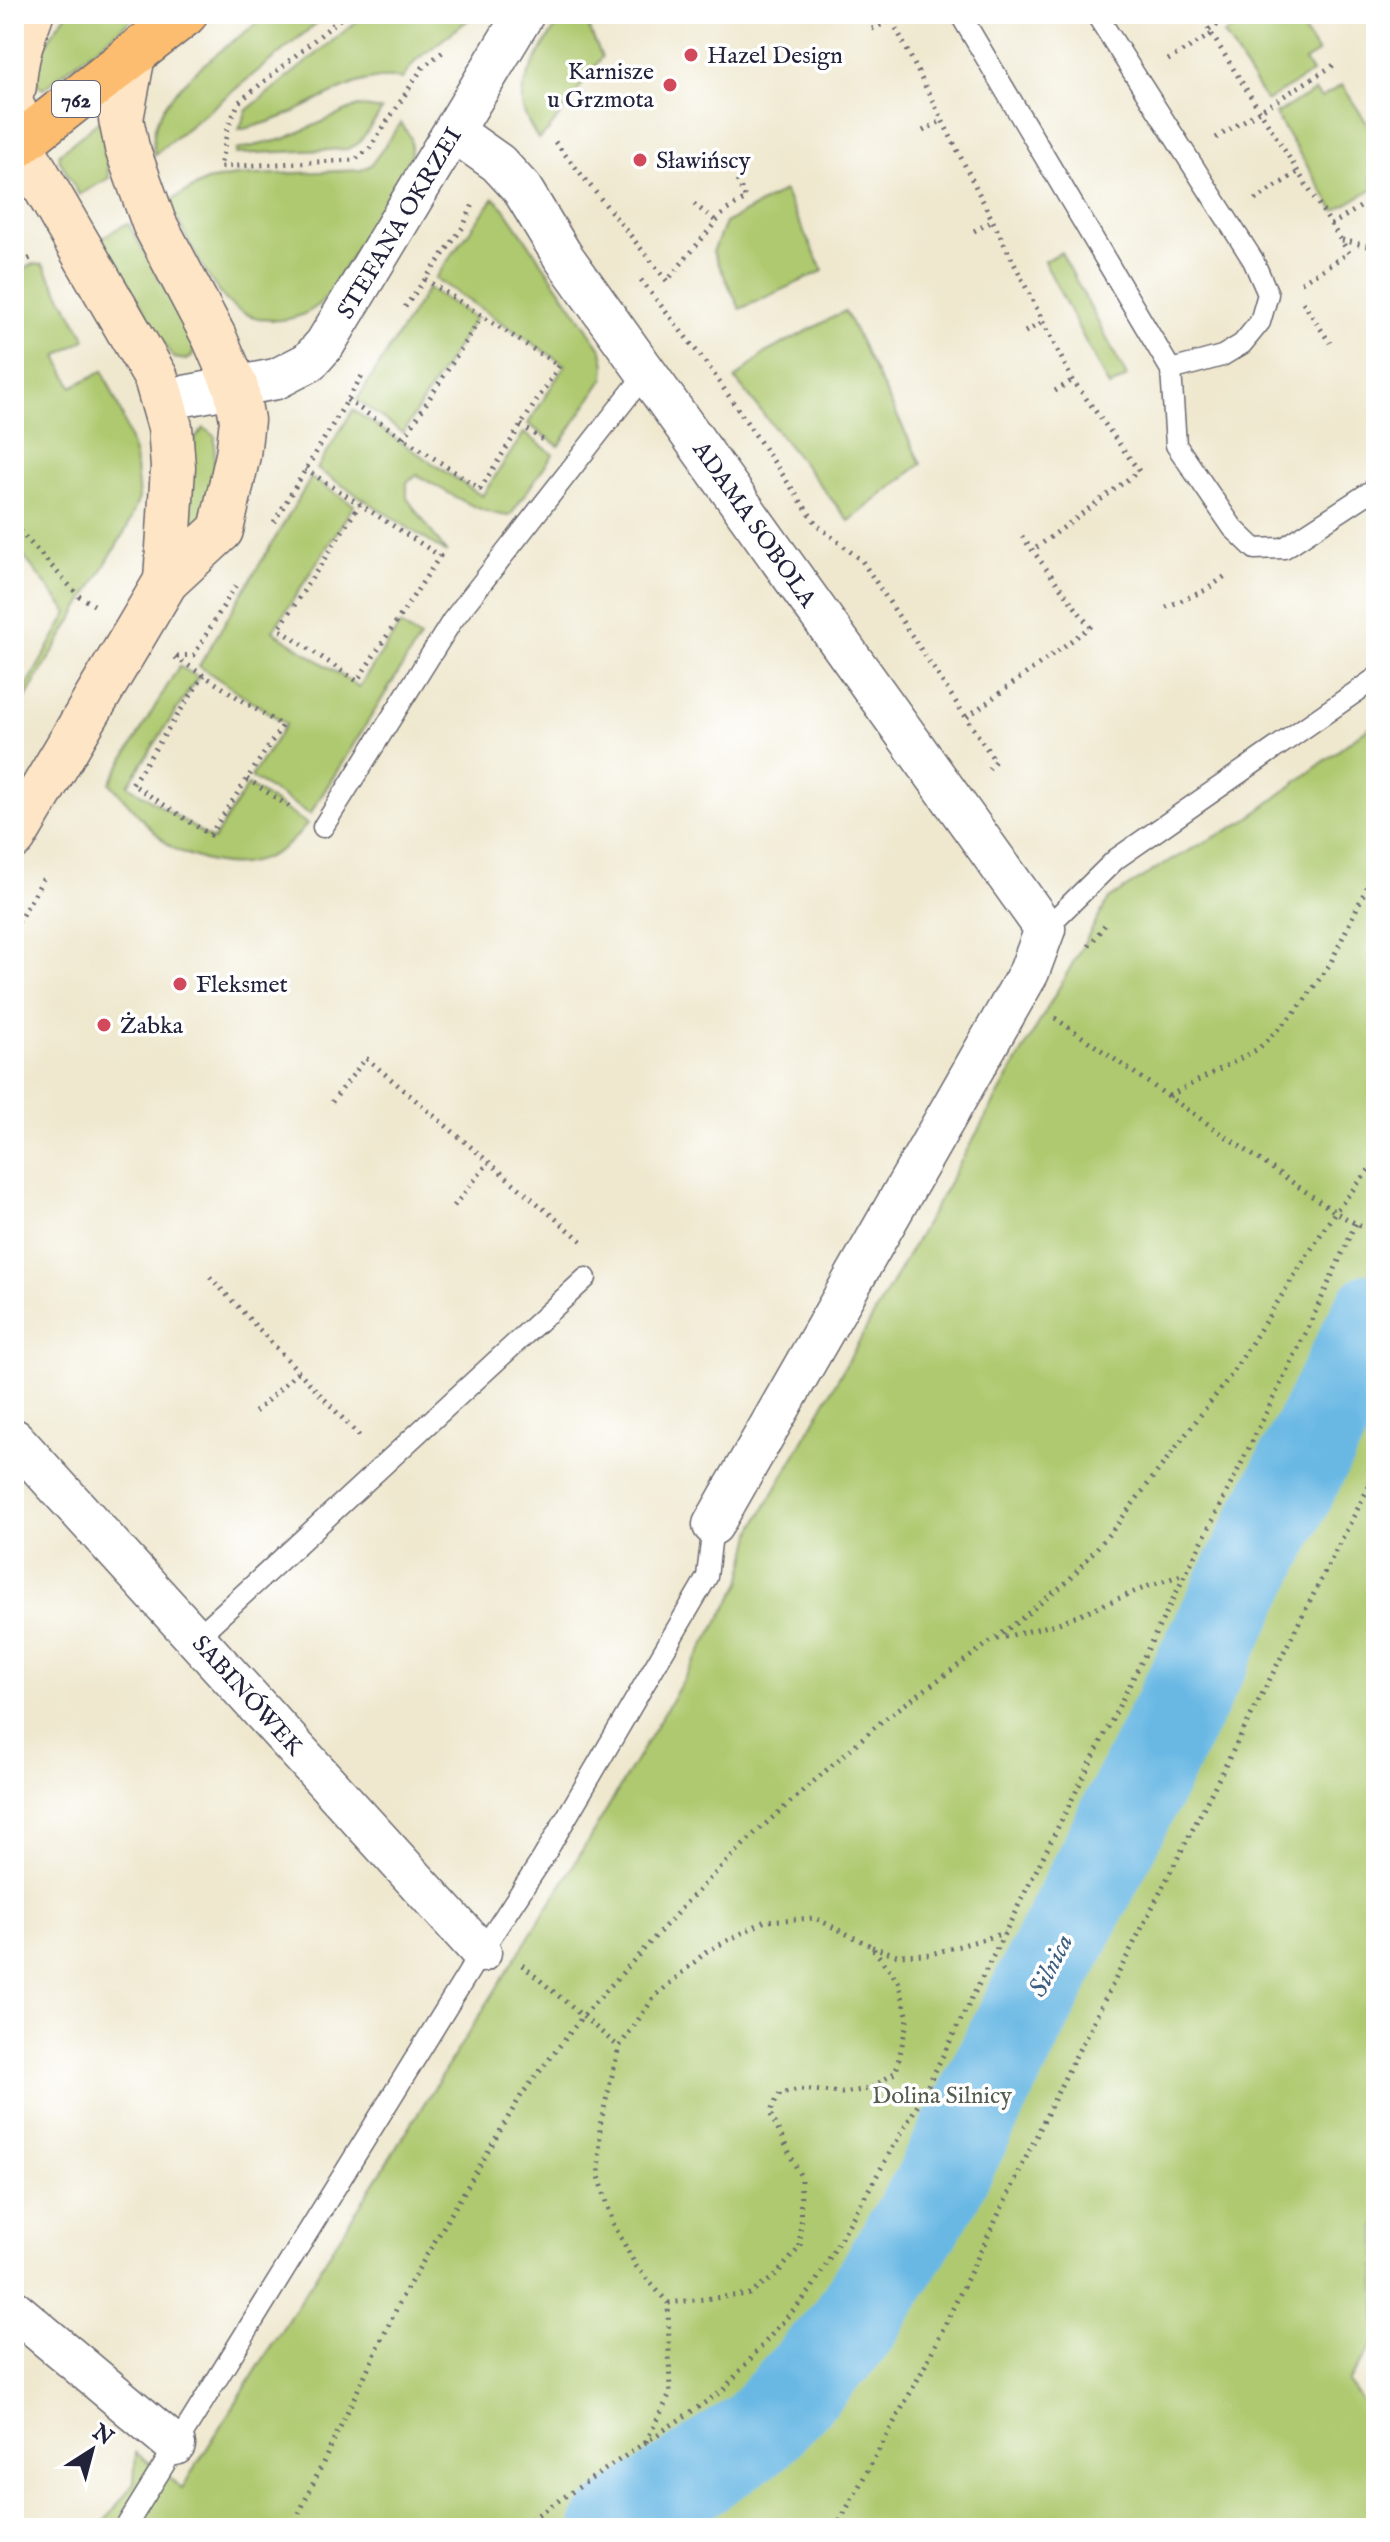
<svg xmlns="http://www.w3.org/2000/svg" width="1390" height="2542" font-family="'IM FELL English',serif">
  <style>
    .green { fill: #afc96f; stroke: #687655; stroke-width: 2 }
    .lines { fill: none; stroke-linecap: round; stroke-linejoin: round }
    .river { stroke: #69b8e4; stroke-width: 90 }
    .lane-casing { stroke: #6a676f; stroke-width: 23 }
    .street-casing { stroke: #6a676f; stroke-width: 43 }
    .secondary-casing { stroke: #6a676f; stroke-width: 47 }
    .primary-casing { stroke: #6a676f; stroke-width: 47 }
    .path { stroke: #6a676f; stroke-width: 5; stroke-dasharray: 2 6; stroke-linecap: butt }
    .lane { stroke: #fff; stroke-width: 20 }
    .street { stroke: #fff; stroke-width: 40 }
    .secondary { stroke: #fee5c5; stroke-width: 44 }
    .primary { stroke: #fcbd6f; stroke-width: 44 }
    .poi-dot { fill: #d1495b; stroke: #fff; stroke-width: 3 }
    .labels { text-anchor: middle; stroke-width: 7; stroke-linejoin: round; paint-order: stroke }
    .shield { fill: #fff; stroke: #646476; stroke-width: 2 }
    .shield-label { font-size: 22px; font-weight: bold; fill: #22223b }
    .poi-label { font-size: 24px; fill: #22223b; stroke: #fff; text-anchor: start }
    .street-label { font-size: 24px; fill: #22223b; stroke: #fff }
    .park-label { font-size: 24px; fill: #535c4d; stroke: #fff }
    .water-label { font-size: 26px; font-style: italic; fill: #3e5e7f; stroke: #fff }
  </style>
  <rect width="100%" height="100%" fill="#fff"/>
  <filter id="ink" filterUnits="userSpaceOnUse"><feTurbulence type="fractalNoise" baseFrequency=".0125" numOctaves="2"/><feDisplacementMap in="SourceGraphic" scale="16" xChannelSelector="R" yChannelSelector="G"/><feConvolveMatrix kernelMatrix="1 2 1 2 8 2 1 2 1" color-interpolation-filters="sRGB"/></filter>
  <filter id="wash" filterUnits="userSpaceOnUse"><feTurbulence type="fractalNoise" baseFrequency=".006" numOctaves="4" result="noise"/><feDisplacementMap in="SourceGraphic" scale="32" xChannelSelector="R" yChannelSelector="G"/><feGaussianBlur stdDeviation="1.8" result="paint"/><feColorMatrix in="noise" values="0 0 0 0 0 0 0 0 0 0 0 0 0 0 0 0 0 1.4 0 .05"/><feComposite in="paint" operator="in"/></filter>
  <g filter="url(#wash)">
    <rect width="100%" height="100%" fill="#efe8cf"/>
    <g class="green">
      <path d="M67,14h72l-96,75 -5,-4c-4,-25 13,-53 29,-71z"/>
      <path d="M269,14h59l-174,141c-1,-11 -1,-21 2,-31 14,-42 79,-83 113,-110z"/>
      <path d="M366,14h110l-60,46 -14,19c-39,-7 -73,17 -108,33 -18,8 -36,14 -55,18l8,-20z"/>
      <path d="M564,14h34l-13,6 17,37 -53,73 -11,9c-6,-10 -14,-22 -16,-34 -4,-24 29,-70 42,-91z"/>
      <polygon points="1257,14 1268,16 1293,14 1318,53 1305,61 1312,73 1266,101 1224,34"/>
      <polygon points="1342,85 1376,137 1376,175 1371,179 1375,187 1335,211 1275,114 1315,91 1321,98"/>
      <polygon points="358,106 382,110 359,143 348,149 236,154 236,150 284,139"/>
      <polygon points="98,122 102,122 109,178 79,195 59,159 59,154"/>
      <path d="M401,123l10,15v18l-82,138c-13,15 -27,24 -48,26 -16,1 -34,-3 -47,-13 -24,-17 -51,-78 -66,-105l38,-21 30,-5 125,-6 10,-5z"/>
      <polygon points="784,191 823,271 740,309 713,252 725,223"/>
      <polygon points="494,198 504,208 602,350 605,365 604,378 559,446 528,424 565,365 435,278"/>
      <polygon points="128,223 193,339 194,349 192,357 186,360 174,358 168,350 101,238"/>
      <polygon points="1061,252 1127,377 1109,387 1044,261"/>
      <polygon points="33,264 43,265 86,339 57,356 72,387 103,371 122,415 135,457 139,498 127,528 25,699 20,698 68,613 14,544 14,274"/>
      <polygon points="428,288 475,318 403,433 357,400"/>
      <polygon points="845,311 921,464 849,521 735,379 765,353"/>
      <path d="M353,410l129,86 42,-63 29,21 -43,62c-33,-2 -65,-26 -93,-41l-10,7v16l40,55 -130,-84z"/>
      <polygon points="204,428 215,436 214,475 206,520 189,529 194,440"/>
      <polygon points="311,478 354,505 273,631 359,687 400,625 420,638 310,814 251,777 286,724 199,666"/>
      <path d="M179,666l19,11 -70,108 85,55 35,-55 59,39c-29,39 -70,50 -115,32 -7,-3 -16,-5 -22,-10 -21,-17 -42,-43 -60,-63z"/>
      <polygon points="1376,722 1376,2340 1348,2382 1376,2419 1376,2528 101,2528 134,2482 136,2453 182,2488 566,1878 741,1583 753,1529 1109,899 1162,865 1245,821"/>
    </g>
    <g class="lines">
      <polyline class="river" points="616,2528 758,2432 851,2329 935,2192 1376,1317"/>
    </g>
  </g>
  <g filter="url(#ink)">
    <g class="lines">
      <g class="lane-casing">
        <g id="lane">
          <polyline points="960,14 1171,370 1176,445 1233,528 1255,549 1284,548 1376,488"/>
          <polyline points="1096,14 1253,260 1268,294 1260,322 1242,344 1222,356 1171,370"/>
          <polyline points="323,827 452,621 646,373"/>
          <polyline points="1045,929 1116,859 1376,678"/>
          <polyline points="196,1638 586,1278"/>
          <polyline points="125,2528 481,1952 541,1861 707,1577 713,1525"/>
        </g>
      </g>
      <g class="street-casing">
        <g id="street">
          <polyline points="454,132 498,163 522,189 562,255 1045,929 1029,972 713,1525"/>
          <polyline points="163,400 276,379 309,362 325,344 524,14"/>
          <polyline points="14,1439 481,1952"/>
          <polyline points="14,2310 175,2445"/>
        </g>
      </g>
      <g class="secondary-casing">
        <g id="secondary">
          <path d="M14,86c1,-26 8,-48 17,-72"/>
          <polyline points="14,110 20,144 156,378 170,427 173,467 166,581"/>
          <polyline points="14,837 166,581 221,530 238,455 242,420 236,388 214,337 154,223 127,148 121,119 133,55"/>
        </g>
      </g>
      <g class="primary-casing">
        <polyline id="primary" points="14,148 185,14"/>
      </g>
      <g class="path">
        <polyline points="346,14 239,102 228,127 220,167 355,160 370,148 423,67 445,50"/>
        <polyline points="889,14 1072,379 1139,471 1032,551"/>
        <polyline points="1199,14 1349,253 1300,283"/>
        <polyline points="872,29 892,20"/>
        <polyline points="1209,30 1235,14"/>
        <polyline points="1168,60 1212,34"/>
        <polyline points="923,131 943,120"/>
        <polyline points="1216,138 1334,65"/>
        <polyline points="555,142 667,281 725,211 746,199 736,178"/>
        <polyline points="1255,200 1298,172"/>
        <polyline points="694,204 717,222"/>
        <polyline points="1331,225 1376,197"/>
        <polyline points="974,231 993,221"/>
        <polyline points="1342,240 1376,248"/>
        <polyline points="14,266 31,258"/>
        <polyline points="641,280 709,367 817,525 862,561 995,761 986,772"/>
        <polyline points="1303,302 1330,343"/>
        <polyline points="405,307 463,227 474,202"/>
        <polyline points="1025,332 1043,322"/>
        <polyline points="1055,391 1073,380"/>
        <polyline points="347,400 480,489 559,366 425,279"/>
        <polyline points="521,425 547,443"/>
        <polyline points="404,438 482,316"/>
        <polyline points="305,469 440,556 357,681 279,629 360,504"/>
        <polyline points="274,522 362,376"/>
        <polyline points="14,525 79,596 94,605"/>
        <polyline points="1166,607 1206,590 1228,574"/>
        <polyline points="177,656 194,655 236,585"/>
        <polyline points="175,657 282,726 210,835 132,784 204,675"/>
        <polyline points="967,717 1090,627 1021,535"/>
        <polyline points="247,779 293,809"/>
        <polyline points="14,929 46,874"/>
        <polyline points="1089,946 1107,922"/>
        <polyline points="1055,1018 1335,1212 1376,1235"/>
        <polyline points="1169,1096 1258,1049 1299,1008 1330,964 1376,868"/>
        <polyline points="332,1102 366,1058 583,1242"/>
        <polyline points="454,1206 489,1162"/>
        <polyline points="210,1277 360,1437"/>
        <polyline points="255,1412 299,1371"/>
        <polyline points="997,1639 1056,1624 1149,1586 1184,1574"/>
        <polyline points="872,1947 897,1955 931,1954 1005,1933"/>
        <polyline points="522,1965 619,2047"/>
        <polyline points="646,2442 670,2394 668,2303 636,2266 613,2223 599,2176 600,2125 619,2047 655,1996 706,1952 765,1921 815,1918 871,1946 898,1981 908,2018 896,2072 869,2089 842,2093 800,2089 780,2093 770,2113 801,2177 800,2247 775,2276 750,2294 668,2303"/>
        <polyline points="292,2528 402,2297 522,2094 583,2016 687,1902 753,1835 882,1721 1016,1623 1069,1580 1116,1526 1231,1375 1335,1212 1376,1161"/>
        <polyline points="518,2528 722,2391 811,2290 922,2097 1242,1462 1308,1328 1356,1223"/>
        <polyline points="836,2528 925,2366 1067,2073 1376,1473"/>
      </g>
      <use href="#lane" class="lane"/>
      <use href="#street" class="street"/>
      <use href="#secondary" class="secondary"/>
      <use href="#primary" class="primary"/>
    </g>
  </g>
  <g class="poi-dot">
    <circle cx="691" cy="55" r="8"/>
    <circle cx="670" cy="85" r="8"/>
    <circle cx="640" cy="160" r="8"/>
    <circle cx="180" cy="984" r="8"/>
    <circle cx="104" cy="1025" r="8"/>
  </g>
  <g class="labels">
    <rect class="shield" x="52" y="81" width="48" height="36" rx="6"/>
    <g class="shield-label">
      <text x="76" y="107">762</text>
    </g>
    <g class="poi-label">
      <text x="707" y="63">Hazel Design</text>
      <text x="654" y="79" text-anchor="end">Karnisze<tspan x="654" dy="28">u Grzmota</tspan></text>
      <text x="656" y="168">Sławińscy</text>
      <text x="196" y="992">Fleksmet</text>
      <text x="120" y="1033">Żabka</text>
    </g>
    <g class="street-label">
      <text transform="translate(399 223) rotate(-59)" y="8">STEFANA OKRZEI</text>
      <text transform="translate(755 524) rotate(55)" y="8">ADAMA SOBOLA</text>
      <text transform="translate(248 1695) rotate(48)" y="8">SABINÓWEK</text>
    </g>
    <g class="park-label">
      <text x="942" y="2103">Dolina Silnicy</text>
    </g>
    <g class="water-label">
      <text transform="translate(1050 1965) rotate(-63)" y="9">Silnica</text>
    </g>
  </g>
  <rect width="1390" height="2542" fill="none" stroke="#fff" stroke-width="48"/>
  <g transform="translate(92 2450) rotate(36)" stroke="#ffffff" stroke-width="6" paint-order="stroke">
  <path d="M0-6L14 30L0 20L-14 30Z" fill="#22223b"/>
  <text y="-12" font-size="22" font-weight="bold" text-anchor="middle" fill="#22223b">N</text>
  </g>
</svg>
